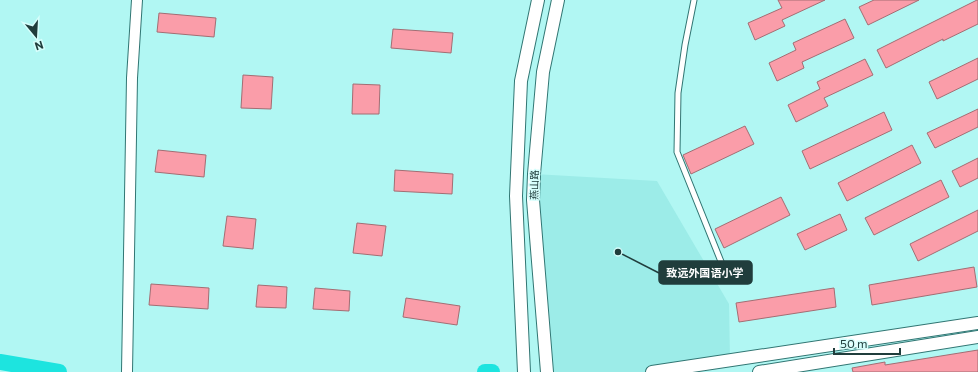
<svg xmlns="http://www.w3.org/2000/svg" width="978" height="372" font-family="Commissioner,'Noto Sans SC',sans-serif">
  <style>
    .built { fill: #9cece8 }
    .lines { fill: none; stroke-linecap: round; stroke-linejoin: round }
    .river { stroke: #1de4df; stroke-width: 16 }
    .building { fill: #fa9da9; stroke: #a36d73 }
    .service-casing { stroke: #317673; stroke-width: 7 }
    .minor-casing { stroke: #317673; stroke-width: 12 }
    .tertiary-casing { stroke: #317673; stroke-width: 14 }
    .service { stroke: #fff; stroke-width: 5 }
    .minor { stroke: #fff; stroke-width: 10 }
    .tertiary { stroke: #fff; stroke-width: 12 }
    .labels { text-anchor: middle; stroke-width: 3; stroke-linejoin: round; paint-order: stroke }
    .street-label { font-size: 10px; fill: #203d3c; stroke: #d6fefc }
    .leader { fill: none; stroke: #203d3c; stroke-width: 1.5 }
    .callout-dot { fill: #203d3c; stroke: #d6fefc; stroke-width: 1.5 }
    .callout { fill: #203d3c; stroke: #203d3c; stroke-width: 1.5 }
    .callout-label { font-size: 11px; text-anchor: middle; font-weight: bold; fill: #fff }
  </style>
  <rect width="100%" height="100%" fill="#b1f7f3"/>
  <polygon class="built" points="534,174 657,181 729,304 730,360 652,372 547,372"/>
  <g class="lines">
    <g class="river">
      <polyline points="0,362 59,372"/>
      <polyline points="485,372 492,372"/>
    </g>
  </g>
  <g class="building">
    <polygon points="778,0 825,0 782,20 785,26 755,40 748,23 782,8"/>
    <polygon points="874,0 919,0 868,25 859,7"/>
    <polygon points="977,0 978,0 978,24 943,41 943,39 886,68 877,50"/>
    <polygon points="159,13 216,18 214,37 157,32"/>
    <polygon points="845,19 854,38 802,62 804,68 777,81 769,63 796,50 793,43"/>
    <polygon points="393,29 453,33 451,53 391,48"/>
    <polygon points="978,58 978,79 937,99 929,82"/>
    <polygon points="865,59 873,75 824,98 828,106 796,122 788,105 820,89 817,82"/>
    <polygon points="243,75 273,77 271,109 241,108"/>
    <polygon points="353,84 380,85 379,114 352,114"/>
    <polygon points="978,109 978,127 935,148 927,133"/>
    <polygon points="884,112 892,130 810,169 802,151"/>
    <polygon points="745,126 754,144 691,174 683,155"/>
    <polygon points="912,145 921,163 847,201 838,183"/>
    <polygon points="158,150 206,155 204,177 155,172"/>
    <polygon points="978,158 978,178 960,187 952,171"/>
    <polygon points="395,170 453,174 452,194 394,191"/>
    <polygon points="941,180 949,197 874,235 865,218"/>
    <polygon points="781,197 790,215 724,248 715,229"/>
    <polygon points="978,210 978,231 918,261 910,244"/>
    <polygon points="840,214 847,230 805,250 797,234"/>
    <polygon points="227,216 256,219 253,249 223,246"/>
    <polygon points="357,223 386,226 382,256 353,253"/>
    <polygon points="974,267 977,287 872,305 869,285"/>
    <polygon points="151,284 209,288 208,309 149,305"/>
    <polygon points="258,285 287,287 286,308 256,307"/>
    <polygon points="315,288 350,291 349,311 313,309"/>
    <polygon points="834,288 836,307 739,322 736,303"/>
    <polygon points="406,298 460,306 457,325 403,317"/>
    <polygon points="978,350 978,372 853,372 852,368 885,362 885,365"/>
  </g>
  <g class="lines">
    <g class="service-casing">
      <polyline id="service" points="694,0 685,45 678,93 677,152 726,274"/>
    </g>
    <g class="minor-casing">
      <polyline id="minor" points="127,372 132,78 137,0"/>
    </g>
    <g class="tertiary-casing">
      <g id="tertiary">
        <polyline points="524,372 516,196 521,81 538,0"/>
        <polyline points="547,372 533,200 534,174 543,72 558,0"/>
        <polyline points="652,372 978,323"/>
        <polyline points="759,372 978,337"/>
      </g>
    </g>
    <use href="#service" class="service"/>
    <use href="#minor" class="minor"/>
    <use href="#tertiary" class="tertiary"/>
  </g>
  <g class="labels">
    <g class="street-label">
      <text transform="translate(534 185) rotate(-89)" y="4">燕山路</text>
    </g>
  </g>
  <path class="leader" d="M618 252L659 273"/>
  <circle class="callout-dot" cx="618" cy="252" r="4"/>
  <rect class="callout" x="659" y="261" width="93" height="23" rx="4"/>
  <g class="callout-label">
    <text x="705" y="277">致远外国语小学</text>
  </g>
  <g transform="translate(36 36) rotate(162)" stroke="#d6fefc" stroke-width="3" paint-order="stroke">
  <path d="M0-3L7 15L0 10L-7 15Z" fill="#203d3c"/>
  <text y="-6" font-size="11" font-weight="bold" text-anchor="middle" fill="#203d3c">N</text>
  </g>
  <path d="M834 348v6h66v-6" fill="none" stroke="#203d3c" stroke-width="2"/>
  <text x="840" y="348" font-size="12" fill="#203d3c" stroke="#d6fefc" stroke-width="3" paint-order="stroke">50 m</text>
</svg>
